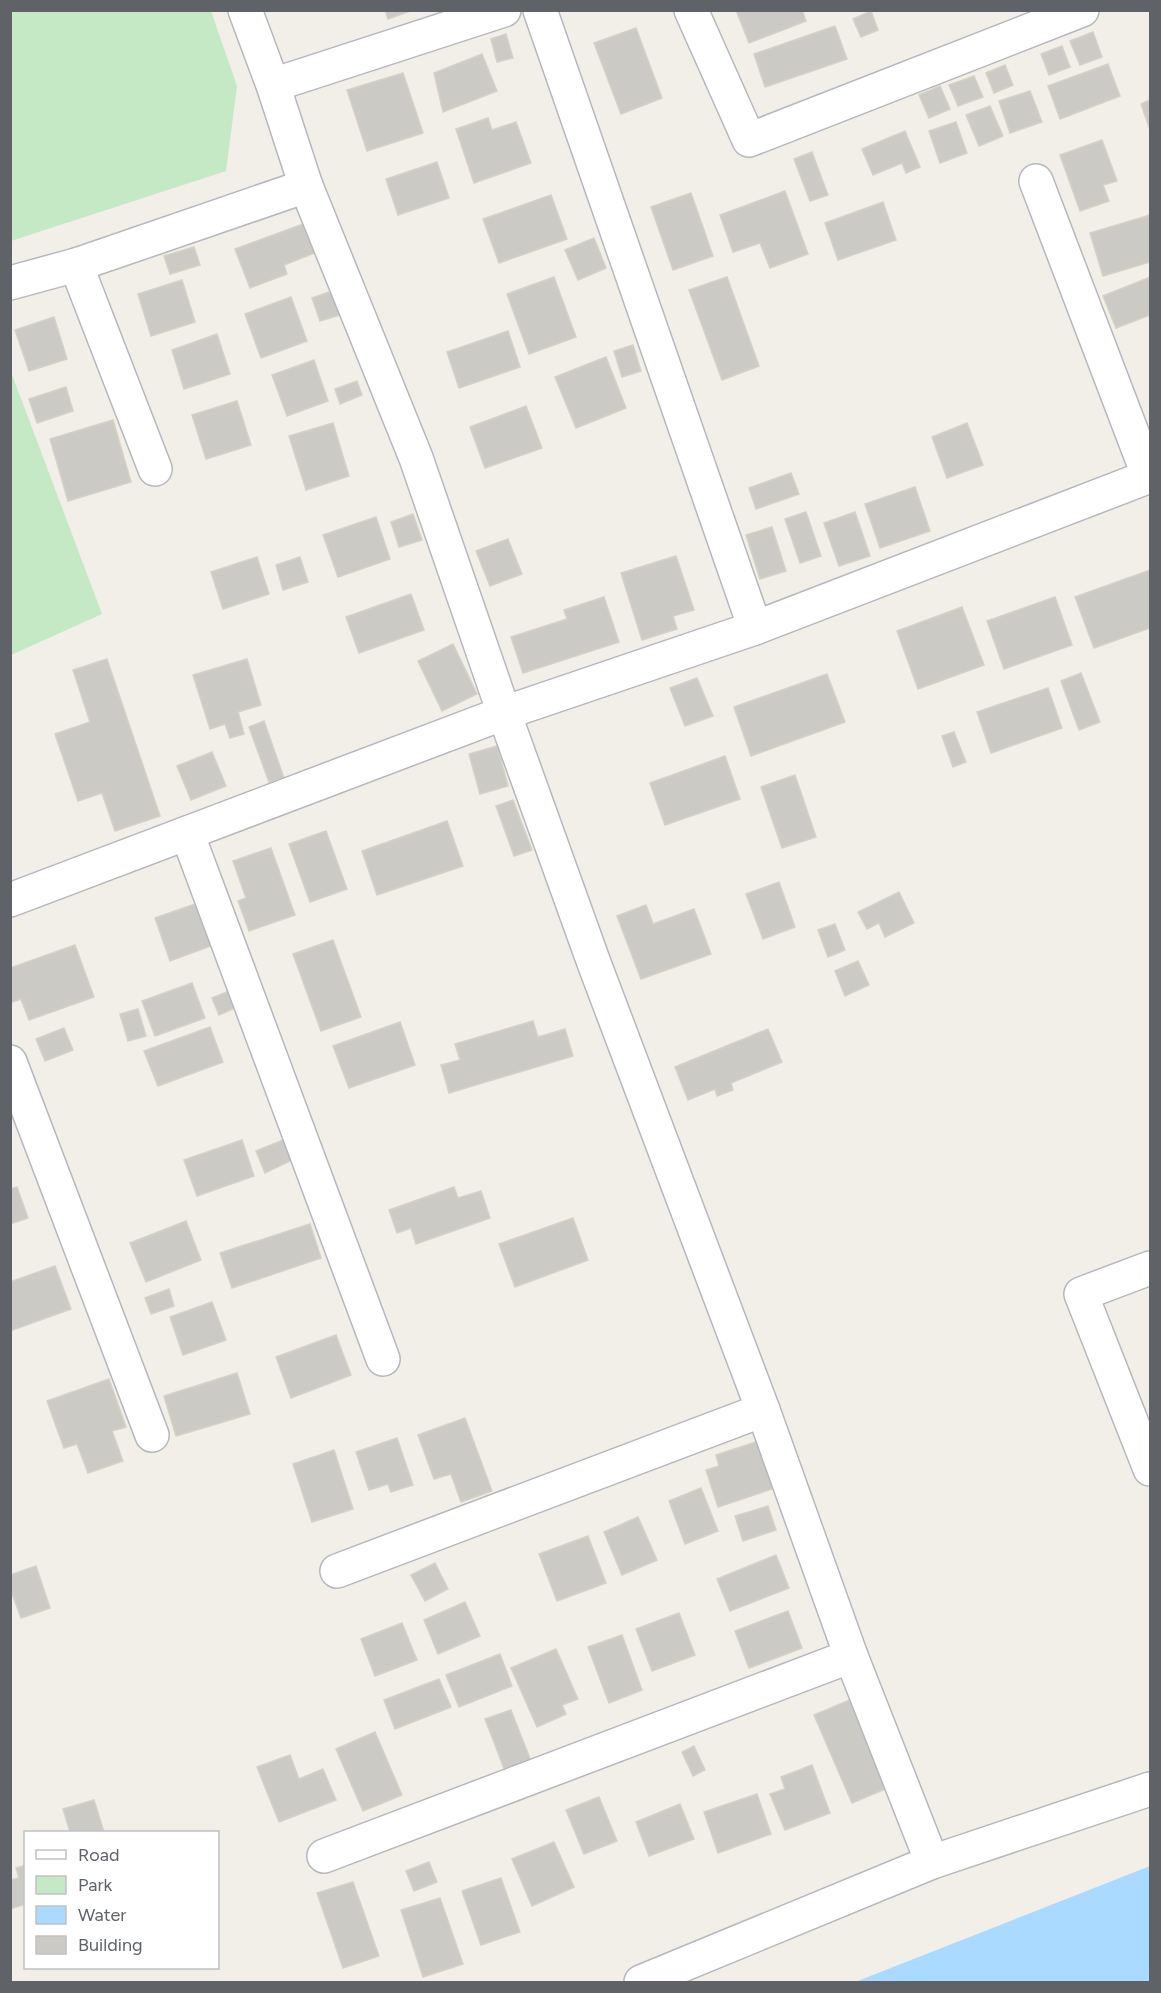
<svg xmlns="http://www.w3.org/2000/svg" width="1161" height="1993" font-family="Figtree,sans-serif">
  <style>
    .green { fill: #c5e8c5 }
    .water { fill: #aadaff }
    .building { fill: #cccac5; stroke: #d6d1c6; stroke-width: 1.5 }
    .lines { fill: none; stroke-linecap: round; stroke-linejoin: round }
    .minor-casing { stroke: #b5b8bc; stroke-width: 36 }
    .minor { stroke: #fff; stroke-width: 33 }
  </style>
  <rect width="100%" height="100%" fill="#f1efe8"/>
  <g class="green">
    <polygon points="10,11 211,11 237,86 226,171 11,241"/>
    <polygon points="11,372 102,614 11,655 10,655"/>
  </g>
  <polygon class="water" points="1150,1866 1150,1982 855,1982"/>
  <g class="building">
    <polygon points="385,10 413,10 388,19"/>
    <polygon points="736,10 802,10 806,21 749,43"/>
    <polygon points="871,11 878,30 861,37 853,19"/>
    <polygon points="835,26 847,59 765,87 754,54"/>
    <polygon points="636,28 662,98 621,114 594,43"/>
    <polygon points="1093,32 1102,57 1080,65 1070,41"/>
    <polygon points="506,34 513,58 497,62 491,39"/>
    <polygon points="1062,46 1070,67 1049,75 1041,54"/>
    <polygon points="482,54 497,91 443,112 434,73"/>
    <polygon points="1108,64 1120,96 1060,119 1048,86"/>
    <polygon points="1005,65 1013,85 994,93 986,73"/>
    <polygon points="403,73 423,133 367,151 347,90"/>
    <polygon points="974,76 983,97 958,106 949,85"/>
    <polygon points="940,86 950,109 929,118 919,95"/>
    <polygon points="1030,91 1042,122 1010,133 999,101"/>
    <polygon points="1150,100 1150,130 1141,104"/>
    <polygon points="990,106 1003,136 979,146 966,115"/>
    <polygon points="488,118 492,130 516,122 531,163 474,183 456,129"/>
    <polygon points="956,122 967,153 940,163 929,131"/>
    <polygon points="905,131 920,167 906,173 902,163 873,175 862,149"/>
    <polygon points="1102,140 1117,181 1103,185 1109,201 1080,211 1060,155"/>
    <polygon points="812,152 828,195 810,201 794,159"/>
    <polygon points="437,162 449,198 398,215 386,179"/>
    <polygon points="785,191 808,254 770,268 760,243 733,252 720,215"/>
    <polygon points="691,193 713,256 673,270 651,207"/>
    <polygon points="551,195 567,239 499,263 483,219"/>
    <polygon points="883,202 896,240 838,260 825,223"/>
    <polygon points="1150,215 1150,262 1103,276 1090,233"/>
    <polygon points="306,223 317,252 284,265 287,274 250,288 235,249"/>
    <polygon points="594,238 606,268 578,280 565,250"/>
    <polygon points="194,247 200,265 170,274 164,256"/>
    <polygon points="554,277 576,337 529,354 507,294"/>
    <polygon points="727,277 759,366 722,380 689,290"/>
    <polygon points="1150,277 1150,315 1116,328 1103,296"/>
    <polygon points="182,280 195,322 151,336 138,294"/>
    <polygon points="332,291 340,315 320,321 312,298"/>
    <polygon points="291,297 307,341 261,358 245,314"/>
    <polygon points="54,317 67,359 29,371 15,330"/>
    <polygon points="508,331 520,367 459,388 447,352"/>
    <polygon points="217,334 230,374 184,389 172,350"/>
    <polygon points="633,345 641,371 622,377 614,351"/>
    <polygon points="606,357 626,408 576,428 555,377"/>
    <polygon points="314,360 328,401 287,416 272,375"/>
    <polygon points="357,381 362,395 340,404 335,389"/>
    <polygon points="66,387 73,411 37,423 29,399"/>
    <polygon points="237,401 251,445 206,459 192,415"/>
    <polygon points="526,406 542,448 485,468 470,427"/>
    <polygon points="113,420 131,482 68,501 50,439"/>
    <polygon points="333,423 349,476 306,490 289,436"/>
    <polygon points="967,423 983,465 947,478 932,437"/>
    <polygon points="791,473 799,494 756,509 749,488"/>
    <polygon points="915,487 930,531 880,548 865,504"/>
    <polygon points="806,512 821,556 800,563 785,519"/>
    <polygon points="855,512 870,556 839,566 824,523"/>
    <polygon points="413,514 422,540 399,547 391,522"/>
    <polygon points="376,517 390,559 338,577 323,535"/>
    <polygon points="772,527 786,571 760,579 746,535"/>
    <polygon points="508,539 522,574 490,586 476,551"/>
    <polygon points="676,556 694,610 673,616 677,629 642,640 621,573"/>
    <polygon points="257,557 269,594 223,609 211,572"/>
    <polygon points="300,557 308,582 283,590 276,565"/>
    <polygon points="1150,570 1150,628 1094,648 1075,597"/>
    <polygon points="411,594 424,630 359,653 346,617"/>
    <polygon points="604,597 619,642 523,673 511,637 567,619 564,610"/>
    <polygon points="1055,597 1072,645 1004,669 987,621"/>
    <polygon points="962,607 984,665 918,689 897,631"/>
    <polygon points="453,644 477,694 442,711 418,661"/>
    <polygon points="107,659 160,816 115,831 102,793 78,801 55,734 90,722 73,670"/>
    <polygon points="247,659 261,705 238,712 244,734 230,738 225,724 210,729 193,675"/>
    <polygon points="1081,673 1100,722 1079,730 1061,681"/>
    <polygon points="827,674 845,722 751,756 734,707"/>
    <polygon points="697,678 713,716 685,726 670,688"/>
    <polygon points="1048,688 1062,728 991,753 977,712"/>
    <polygon points="264,721 284,778 269,782 249,727"/>
    <polygon points="954,732 966,762 953,767 942,736"/>
    <polygon points="497,746 508,786 480,794 469,754"/>
    <polygon points="212,752 226,786 191,800 177,766"/>
    <polygon points="725,756 740,799 665,825 650,783"/>
    <polygon points="795,775 816,837 782,848 761,787"/>
    <polygon points="513,800 532,850 514,856 496,806"/>
    <polygon points="447,821 463,866 377,895 362,851"/>
    <polygon points="326,831 347,889 310,902 289,844"/>
    <polygon points="271,848 295,915 249,931 238,901 246,898 233,861"/>
    <polygon points="779,882 795,927 763,939 746,894"/>
    <polygon points="899,892 914,923 885,937 879,923 867,929 858,912"/>
    <polygon points="198,903 213,945 170,961 155,918"/>
    <polygon points="646,905 653,924 694,909 711,954 641,979 617,916"/>
    <polygon points="835,924 845,950 828,957 818,930"/>
    <polygon points="333,940 361,1017 321,1031 293,954"/>
    <polygon points="75,945 94,997 29,1020 21,999 12,1002 10,998 10,968"/>
    <polygon points="858,961 869,985 845,996 835,971"/>
    <polygon points="192,983 205,1018 155,1036 142,1001"/>
    <polygon points="232,990 239,1006 219,1015 212,998"/>
    <polygon points="138,1009 146,1036 128,1041 120,1014"/>
    <polygon points="533,1021 538,1037 565,1029 573,1056 449,1093 441,1065 460,1060 455,1044"/>
    <polygon points="400,1022 415,1065 349,1088 333,1046"/>
    <polygon points="210,1027 223,1062 158,1086 144,1051"/>
    <polygon points="64,1028 73,1050 45,1061 36,1039"/>
    <polygon points="768,1029 782,1062 731,1083 733,1090 717,1096 715,1089 688,1100 675,1067"/>
    <polygon points="242,1140 254,1176 197,1196 184,1160"/>
    <polygon points="283,1140 292,1160 265,1173 256,1151"/>
    <polygon points="17,1187 28,1218 10,1224 10,1189"/>
    <polygon points="454,1187 458,1198 481,1191 490,1218 416,1244 411,1228 397,1233 389,1210"/>
    <polygon points="573,1218 588,1260 515,1287 499,1244"/>
    <polygon points="186,1221 201,1260 146,1282 130,1243"/>
    <polygon points="310,1224 321,1258 232,1288 220,1253"/>
    <polygon points="55,1266 71,1309 10,1331 10,1282"/>
    <polygon points="169,1289 174,1306 151,1314 145,1298"/>
    <polygon points="212,1302 226,1340 183,1355 170,1317"/>
    <polygon points="336,1335 351,1375 291,1398 276,1357"/>
    <polygon points="237,1373 250,1414 176,1436 164,1396"/>
    <polygon points="109,1379 126,1427 112,1431 123,1461 88,1473 77,1444 64,1448 47,1401"/>
    <polygon points="465,1418 492,1491 461,1502 451,1474 434,1479 418,1435"/>
    <polygon points="397,1438 413,1485 391,1492 388,1484 369,1490 356,1452"/>
    <polygon points="759,1441 775,1488 718,1507 706,1470 719,1466 716,1455"/>
    <polygon points="334,1450 353,1509 312,1522 293,1464"/>
    <polygon points="701,1488 718,1531 685,1544 669,1501"/>
    <polygon points="768,1506 776,1530 743,1541 735,1516"/>
    <polygon points="638,1517 657,1560 622,1575 604,1532"/>
    <polygon points="588,1536 606,1583 557,1601 539,1554"/>
    <polygon points="776,1555 789,1588 730,1611 717,1579"/>
    <polygon points="435,1563 448,1589 425,1601 411,1575"/>
    <polygon points="36,1566 50,1608 21,1618 10,1588 10,1575"/>
    <polygon points="465,1602 480,1636 438,1654 424,1620"/>
    <polygon points="788,1611 802,1648 749,1668 735,1631"/>
    <polygon points="679,1613 695,1655 652,1671 636,1629"/>
    <polygon points="402,1623 417,1660 375,1676 361,1639"/>
    <polygon points="622,1635 642,1690 609,1703 588,1647"/>
    <polygon points="556,1649 578,1699 562,1705 566,1714 537,1727 511,1668"/>
    <polygon points="500,1654 512,1686 459,1707 446,1675"/>
    <polygon points="439,1679 451,1707 395,1729 384,1700"/>
    <polygon points="852,1699 890,1787 852,1803 814,1715"/>
    <polygon points="511,1710 531,1761 505,1771 485,1719"/>
    <polygon points="375,1732 402,1795 363,1811 336,1749"/>
    <polygon points="694,1746 705,1770 693,1776 682,1752"/>
    <polygon points="290,1755 299,1779 323,1769 336,1800 279,1822 257,1767"/>
    <polygon points="812,1765 830,1813 785,1830 770,1794 785,1789 781,1777"/>
    <polygon points="757,1794 771,1834 718,1853 704,1812"/>
    <polygon points="599,1797 617,1841 584,1854 566,1810"/>
    <polygon points="94,1800 104,1832 70,1832 63,1809"/>
    <polygon points="680,1804 694,1839 649,1856 636,1822"/>
    <polygon points="554,1842 574,1887 532,1906 512,1859"/>
    <polygon points="429,1862 437,1882 414,1891 406,1871"/>
    <polygon points="26,1865 26,1904 10,1909 10,1880 19,1878 16,1868"/>
    <polygon points="501,1878 520,1932 481,1945 462,1891"/>
    <polygon points="353,1882 379,1956 343,1968 317,1893"/>
    <polygon points="440,1898 463,1964 423,1977 401,1910"/>
  </g>
  <g class="lines">
    <g class="minor-casing">
      <g id="minor">
        <polyline points="245,10 273,85 306,186 416,458 504,713 594,963 763,1410 851,1656 932,1862"/>
        <polyline points="540,10 755,628"/>
        <polyline points="691,10 749,140 1082,10"/>
        <polyline points="273,85 504,10"/>
        <polyline points="1036,181 1149,477"/>
        <polyline points="76,265 155,469"/>
        <polyline points="10,283 76,265 306,186"/>
        <polyline points="187,833 383,1359"/>
        <polyline points="10,900 504,713 755,628 1150,476"/>
        <polyline points="10,1062 152,1435"/>
        <polyline points="1150,1268 1081,1294 1150,1469"/>
        <polyline points="337,1571 763,1410"/>
        <polyline points="324,1856 851,1656"/>
        <polyline points="641,1982 932,1862 1150,1789"/>
      </g>
    </g>
    <use href="#minor" class="minor"/>
  </g>
  <rect width="1161" height="1993" fill="none" stroke="#5f6368" stroke-width="24"/>
  <rect x="24" y="1831" width="195" height="138" fill="#ffffff" stroke="#bfc1c3" stroke-width="1.5"/>
  <rect x="36" y="1850" width="30" height="9" fill="#ffffff" stroke="#bfc1c3" stroke-width="1.5"/>
  <text x="78" y="1861" font-size="18" fill="#5f6368">Road</text>
  <rect x="36" y="1876" width="30" height="18" fill="#c5e8c5" stroke="#bfc1c3" stroke-width="1.5"/>
  <text x="78" y="1891" font-size="18" fill="#5f6368">Park</text>
  <rect x="36" y="1906" width="30" height="18" fill="#aadaff" stroke="#bfc1c3" stroke-width="1.5"/>
  <text x="78" y="1921" font-size="18" fill="#5f6368">Water</text>
  <rect x="36" y="1936" width="30" height="18" fill="#cccac5" stroke="#bfc1c3" stroke-width="1.5"/>
  <text x="78" y="1951" font-size="18" fill="#5f6368">Building</text>
</svg>
